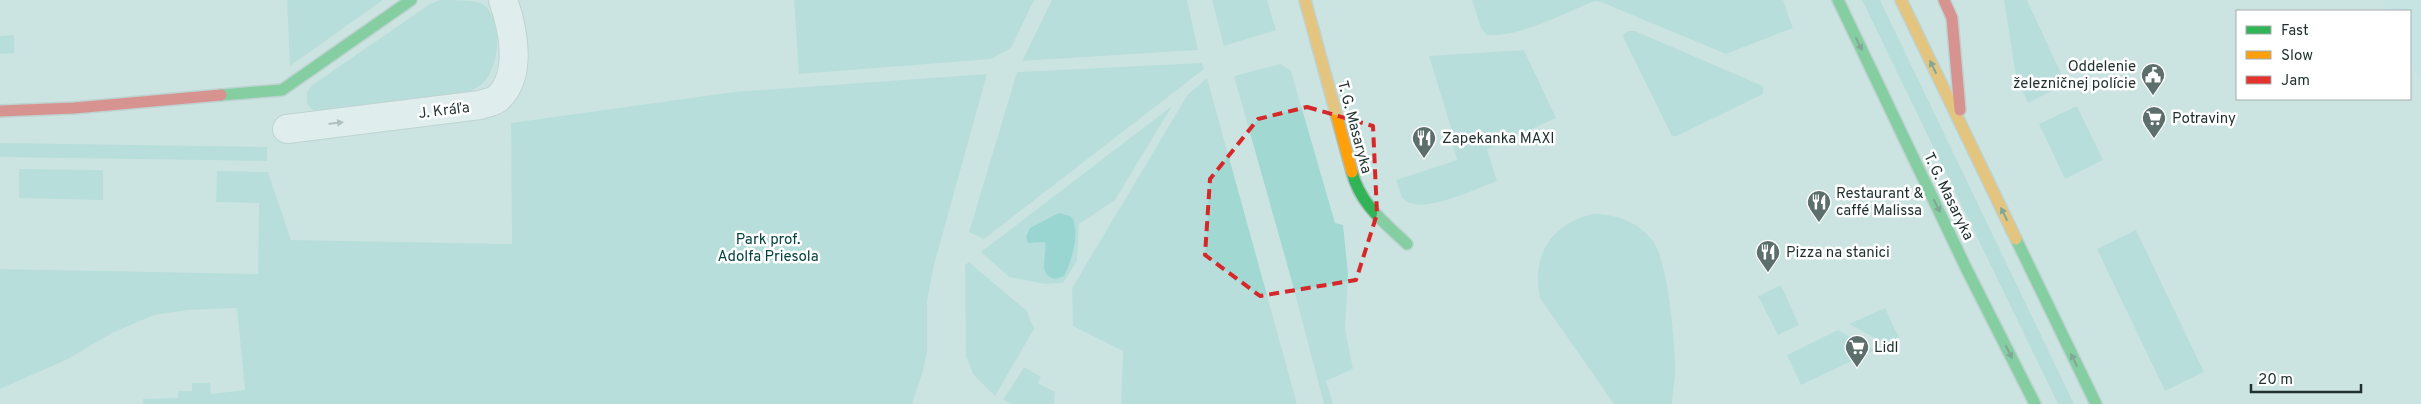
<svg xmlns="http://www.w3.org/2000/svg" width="2421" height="404" font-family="Overpass,sans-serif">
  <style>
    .built { fill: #bee7e2 }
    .green { fill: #a1d8d2 }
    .water { fill: #5bc5bd }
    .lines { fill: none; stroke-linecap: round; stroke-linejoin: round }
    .street-casing { stroke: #acbfbc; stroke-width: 30 }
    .fast-casing { stroke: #acbfbc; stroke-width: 14 }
    .slow-casing { stroke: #acbfbc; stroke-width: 14 }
    .jam-casing { stroke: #acbfbc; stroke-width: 14 }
    .street { stroke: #f7fbfa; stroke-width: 28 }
    .fast { stroke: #30b455; stroke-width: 11 }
    .slow { stroke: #ff9f0a; stroke-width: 11 }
    .jam { stroke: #e5322d; stroke-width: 11 }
    .oneway { fill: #255e3c }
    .oneway2 { fill: #8b9694 }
    .marked { fill: none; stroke: #d62828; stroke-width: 4; stroke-dasharray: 10 6; stroke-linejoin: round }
    .labels { text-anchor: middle; stroke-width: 5; stroke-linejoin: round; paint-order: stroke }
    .poi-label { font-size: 15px; fill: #1f302e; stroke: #fff; text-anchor: start }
    .street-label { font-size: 15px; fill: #1f302e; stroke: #fff }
    .park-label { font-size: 15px; fill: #05433f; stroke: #fff }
  </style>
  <rect width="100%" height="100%" fill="#cce4e1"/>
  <polygon class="built" points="2383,0 2421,0 2421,80 2410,57 2410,11 2388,11"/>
  <g class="green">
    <polygon points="287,0 383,0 290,66"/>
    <path d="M440,0c12,0 30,0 41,3 23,14 19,58 5,77 -7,9 -19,12 -30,16l-130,16 -13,-2 -6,-6v-11l4,-7 119,-82z"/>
    <polygon points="794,0 1034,0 1011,48 991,59 799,74"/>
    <polygon points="1052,0 1187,0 1198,50 1022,61"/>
    <polygon points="1212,0 1267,0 1276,30 1224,46"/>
    <path d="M1472,0h311l10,28 -67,26 -125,-52 -7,-1c-28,12 -77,37 -107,34l-6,-7z"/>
    <polygon points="1862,0 1880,0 2074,404 2058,404"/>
    <polygon points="2004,0 2027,0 2066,84 2028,103 2016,77"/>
    <polygon points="1628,31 1635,31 1763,86 1763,94 1677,136 1672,136 1624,39 1623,35"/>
    <polygon points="14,35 14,53 0,54 0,36"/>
    <path d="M1524,50l32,68 -69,31 10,32c-19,7 -73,33 -91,20 -6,-4 -7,-13 -10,-21l61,-20 -7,-25 3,-1 -24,-78z"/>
    <polygon points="1202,63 1204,69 984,239 969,232 1017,72"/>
    <polygon points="1281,64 1291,71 1335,223 1343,225 1348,274 1345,329 1353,369 1326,381 1333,404 1324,404 1289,271 1234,76"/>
    <polygon points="987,74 934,265 927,301 927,351 923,371 912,404 143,404 143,399 178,398 178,391 192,391 192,383 210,383 211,394 245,390 237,308 188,310 154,315 112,333 68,359 0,389 0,269 258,274 259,203 216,202 217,171 268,172 291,240 512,244 511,123 734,92"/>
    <polygon points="1207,78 1297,404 1121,404 1123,351 1073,326 1072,288 1188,94"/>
    <polygon points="1172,106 1115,200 1079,224 1077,261 1063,283 1045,284 1009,277 981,252"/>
    <polygon points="2077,106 2103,160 2065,179 2039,124"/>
    <polygon points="0,143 267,147 267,161 0,157"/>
    <polygon points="19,169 103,170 103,200 19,198"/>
    <path d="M1593,214c23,0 46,8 60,27 15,22 21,93 22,121 1,14 -2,28 -3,42h-58l-74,-106c-9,-43 11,-74 53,-84z"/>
    <polygon points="2136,230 2204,372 2165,391 2097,249"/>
    <polygon points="969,262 1027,311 1034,329 995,396 973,374 966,356 965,265"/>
    <polygon points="1781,285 1799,325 1778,335 1758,296"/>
    <polygon points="1885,308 1899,338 1886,344 1849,324"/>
    <polygon points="1838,330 1875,350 1801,385 1787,355"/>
    <polygon points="1024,367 1041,377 1038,383 1055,392 1054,404 1012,404 1003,400"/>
  </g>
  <path class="water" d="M1059,213l11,3 3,3c6,17 -1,42 -9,57l-9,3c-19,-6 -7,-23 -10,-37l-17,1 -2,-6 4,-9z"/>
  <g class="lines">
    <g class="street-casing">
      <path id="street" d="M287,129l193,-24c5,-2 14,-3 18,-7 25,-23 15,-70 5,-98"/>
    </g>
    <g class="fast-casing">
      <g id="fast">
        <polyline points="1838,0 1967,270 2035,404"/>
        <polyline points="221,95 282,90 411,0"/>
        <path d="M1352,172c8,32 32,50 55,72"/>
        <polyline points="2016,239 2096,404"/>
      </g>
    </g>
    <g class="slow-casing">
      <g id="slow">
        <polyline points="1305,0 1352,172"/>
        <polyline points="1901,0 2016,239"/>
      </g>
    </g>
    <g class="jam-casing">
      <g id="jam">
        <polyline points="1944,0 1952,18 1960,110"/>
        <polyline points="0,111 74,108 221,95"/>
      </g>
    </g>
    <use href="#street" class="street"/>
    <use href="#fast" class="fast"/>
    <use href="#slow" class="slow"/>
    <use href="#jam" class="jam"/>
  </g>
  <defs><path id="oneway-solid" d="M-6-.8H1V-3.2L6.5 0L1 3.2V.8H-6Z" transform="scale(1.25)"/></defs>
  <g class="oneway">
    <use href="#oneway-solid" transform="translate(1859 44) rotate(64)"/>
    <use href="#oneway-solid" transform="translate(1933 67) rotate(-116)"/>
    <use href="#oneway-solid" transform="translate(1937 206) rotate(64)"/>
    <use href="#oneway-solid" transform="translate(2004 214) rotate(-116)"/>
    <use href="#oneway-solid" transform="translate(2009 352) rotate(63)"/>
    <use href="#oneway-solid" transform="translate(2074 360) rotate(-116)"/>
  </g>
  <use class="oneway2" href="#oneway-solid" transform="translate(336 123) rotate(-7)"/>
  <path d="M0 0H2421V404H0ZM1307,107l66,19 4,88 -21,66 -96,16 -55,-41 5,-76 48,-60z" fill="#cce4e1" fill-opacity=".55" fill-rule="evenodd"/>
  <path class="marked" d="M1307,107l66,19 4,88 -21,66 -96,16 -55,-41 5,-76 48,-60z"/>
  <defs>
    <g id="civic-pin" transform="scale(1.25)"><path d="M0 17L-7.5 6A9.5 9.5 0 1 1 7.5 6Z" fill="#5c6f6d" stroke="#fff"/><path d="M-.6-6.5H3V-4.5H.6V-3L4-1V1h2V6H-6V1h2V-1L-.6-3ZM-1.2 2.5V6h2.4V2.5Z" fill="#fff"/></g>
    <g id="supermarket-pin" transform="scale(1.25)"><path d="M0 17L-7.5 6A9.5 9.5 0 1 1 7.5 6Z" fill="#5c6f6d" stroke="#fff"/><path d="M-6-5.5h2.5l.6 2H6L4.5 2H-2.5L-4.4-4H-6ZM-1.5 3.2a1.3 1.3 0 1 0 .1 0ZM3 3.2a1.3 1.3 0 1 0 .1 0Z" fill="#fff"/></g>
    <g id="restaurant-pin" transform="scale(1.25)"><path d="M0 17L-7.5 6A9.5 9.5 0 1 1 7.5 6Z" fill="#5c6f6d" stroke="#fff"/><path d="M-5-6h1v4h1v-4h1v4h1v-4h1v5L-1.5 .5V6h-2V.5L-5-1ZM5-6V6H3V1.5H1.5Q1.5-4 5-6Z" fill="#fff"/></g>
  </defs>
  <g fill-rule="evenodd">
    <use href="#civic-pin" x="2153" y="75"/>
    <use href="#supermarket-pin" x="2154" y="118"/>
    <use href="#restaurant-pin" x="1424" y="138"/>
    <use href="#restaurant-pin" x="1819" y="202"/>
    <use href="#restaurant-pin" x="1768" y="252"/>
    <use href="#supermarket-pin" x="1857" y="347"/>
  </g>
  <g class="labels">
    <g class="poi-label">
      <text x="2136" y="71" text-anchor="end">Oddelenie<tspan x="2136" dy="17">železničnej polície</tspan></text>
      <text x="2172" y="123">Potraviny</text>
      <text x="1442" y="143">Zapekanka MAXI</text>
      <text x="1836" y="198">Restaurant &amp;<tspan x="1836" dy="17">caffé Malissa</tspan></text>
      <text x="1786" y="257">Pizza na stanici</text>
      <text x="1874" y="352">Lidl</text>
    </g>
    <g class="street-label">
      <text transform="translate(444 110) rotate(-7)" y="5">J. Kráľa</text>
      <text transform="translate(1355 127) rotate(75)" y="5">T. G. Masaryka</text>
      <text transform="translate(1949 196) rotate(64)" y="5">T. G. Masaryka</text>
    </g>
    <g class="park-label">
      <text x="768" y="244">Park prof.<tspan x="768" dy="17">Adolfa Priesola</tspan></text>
    </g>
  </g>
  <rect x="2236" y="10" width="175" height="90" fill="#ffffff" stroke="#a5acab"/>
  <rect x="2246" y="26" width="25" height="8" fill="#30b455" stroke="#a5acab"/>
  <text x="2281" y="35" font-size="15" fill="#1f302e">Fast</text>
  <rect x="2246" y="51" width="25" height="8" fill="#ff9f0a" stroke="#a5acab"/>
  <text x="2281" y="60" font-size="15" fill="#1f302e">Slow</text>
  <rect x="2246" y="76" width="25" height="8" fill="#e5322d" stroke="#a5acab"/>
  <text x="2281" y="85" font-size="15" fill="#1f302e">Jam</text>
  <path d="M2251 384v8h110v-8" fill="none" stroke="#1f302e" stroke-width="2.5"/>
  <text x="2258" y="384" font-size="15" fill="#1f302e" stroke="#ffffff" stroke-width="4" paint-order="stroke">20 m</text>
</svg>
